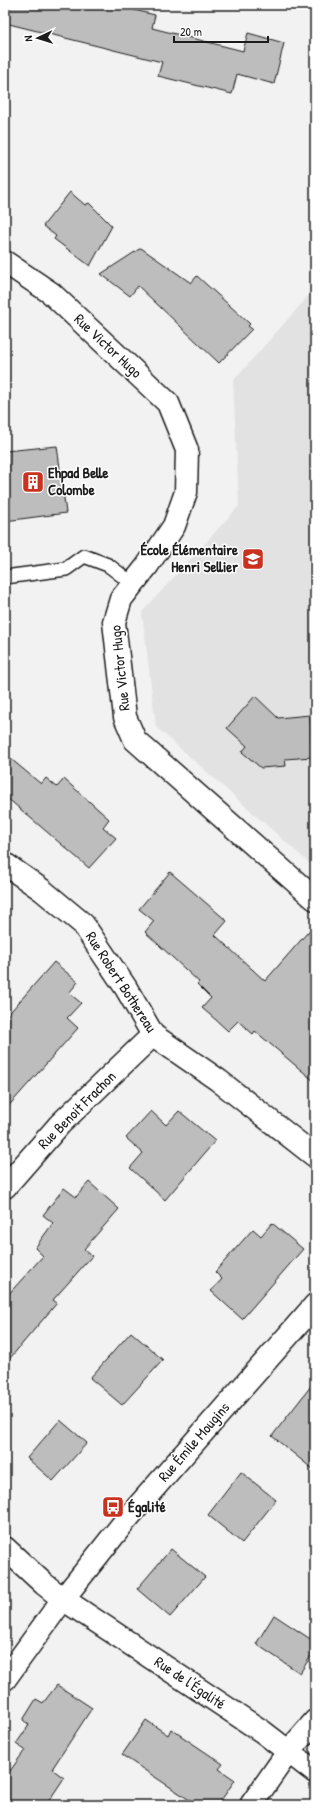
<svg xmlns="http://www.w3.org/2000/svg" width="320" height="1810" font-family="'Patrick Hand',sans-serif">
  <style>
    .built { fill: #e2e2e2 }
    .building { fill: #bdbdbd; stroke: #1c1c1c }
    .lines { fill: none; stroke-linecap: round; stroke-linejoin: round }
    .service-casing { stroke: #1c1c1c; stroke-width: 16 }
    .minor-casing { stroke: #1c1c1c; stroke-width: 25 }
    .tertiary-casing { stroke: #1c1c1c; stroke-width: 25 }
    .service { stroke: #fff; stroke-width: 13 }
    .minor { stroke: #fff; stroke-width: 22 }
    .tertiary { stroke: #fff; stroke-width: 22 }
    .labels { text-anchor: middle; stroke-width: 3; stroke-linejoin: round; paint-order: stroke }
    .street-label { font-size: 15px; fill: #1c1c1c; stroke: #fff }
    .poi-label { font-size: 15px; font-weight: bold; fill: #1c1c1c; stroke: #fff; text-anchor: start }
  </style>
  <rect width="100%" height="100%" fill="#f2f2f2"/>
  <filter id="ink" filterUnits="userSpaceOnUse"><feTurbulence type="fractalNoise" baseFrequency=".025" numOctaves="2"/><feDisplacementMap in="SourceGraphic" scale="8" xChannelSelector="R" yChannelSelector="G"/><feConvolveMatrix kernelMatrix="1 2 1 2 8 2 1 2 1" color-interpolation-filters="sRGB"/></filter>
  <g filter="url(#ink)">
    <polygon class="built" points="312,292 315,294 315,868 156,727 142,612 239,506 233,381"/>
    <g class="building">
      <polygon points="5,5 113,5 155,15 152,28 243,51 248,33 284,43 274,84 237,74 232,94 158,76 162,62 5,23"/>
      <polygon points="70,192 85,205 89,203 112,226 90,266 54,239 56,236 43,226"/>
      <polygon points="141,248 191,283 197,276 250,324 248,326 252,329 219,363 138,286 130,296 101,274"/>
      <polygon points="57,446 66,513 5,521 5,451"/>
      <polygon points="255,696 278,718 310,715 312,757 285,759 286,766 261,768 242,752 247,746 227,728"/>
      <polygon points="5,754 41,784 46,778 57,787 64,779 109,819 103,827 116,838 89,868 5,796"/>
      <polygon points="170,872 227,921 215,935 265,981 315,924 315,1082 255,1031 253,1034 238,1021 228,1031 216,1020 202,1008 211,998 197,984 199,982 145,932 154,921 139,909"/>
      <polygon points="54,962 78,982 69,993 81,1003 67,1018 78,1028 5,1110 5,1018"/>
      <polygon points="151,1111 166,1125 179,1111 215,1141 165,1200 130,1168 143,1153 126,1138"/>
      <polygon points="89,1182 119,1209 84,1249 92,1256 53,1300 57,1303 5,1364 5,1298 43,1256 35,1248 53,1223 43,1215 64,1188 76,1197"/>
      <polygon points="272,1223 303,1249 242,1319 211,1291 222,1279 215,1272 253,1229 261,1236"/>
      <polygon points="131,1332 163,1360 122,1405 90,1378"/>
      <polygon points="315,1381 315,1471 272,1436"/>
      <polygon points="60,1420 87,1443 53,1481 27,1458"/>
      <polygon points="241,1472 276,1500 242,1543 208,1515"/>
      <polygon points="171,1549 205,1577 170,1617 137,1589"/>
      <polygon points="274,1615 315,1642 315,1650 300,1673 256,1644"/>
      <polygon points="57,1685 92,1708 52,1769 64,1778 46,1805 5,1805 5,1778 25,1750 16,1744 29,1725 23,1720 36,1699 43,1703"/>
      <polygon points="146,1720 168,1735 171,1729 223,1764 219,1769 235,1780 218,1805 197,1805 122,1755"/>
    </g>
    <g class="lines">
      <g class="service-casing">
        <polyline id="service" points="5,577 66,569 84,556 108,565 133,584"/>
      </g>
      <g class="minor-casing">
        <g id="minor">
          <polyline points="5,262 51,293 168,403 187,450 186,492 174,526 147,566 121,599 114,622 125,717 135,740 315,899"/>
          <polyline points="5,864 42,890 83,924 126,988 153,1035 218,1080 315,1156"/>
          <polyline points="5,1187 60,1124 153,1035"/>
          <polyline points="5,1548 44,1584 63,1599 263,1732 315,1772"/>
          <polyline points="251,1805 288,1752 315,1721"/>
        </g>
      </g>
      <g class="tertiary-casing">
        <polyline id="tertiary" points="5,1679 63,1599 126,1520 315,1305"/>
      </g>
      <use href="#service" class="service"/>
      <use href="#minor" class="minor"/>
      <use href="#tertiary" class="tertiary"/>
    </g>
  </g>
  <defs>
    <g id="building-square" transform="scale(1.15)"><rect x="-9" y="-9" width="18" height="18" rx="4" fill="#c8321e" stroke="#fff"/><path d="M-4-6H4V6H1V3H-1V6H-4ZM-2.5-4.3h1.7v1.8h-1.7ZM.8-4.3h1.7v1.8H.8ZM-2.5-1h1.7V.8h-1.7ZM.8-1h1.7V.8H.8Z" fill="#fff"/></g>
    <g id="school-square" transform="scale(1.15)"><rect x="-9" y="-9" width="18" height="18" rx="4" fill="#c8321e" stroke="#fff"/><path d="M0-5L7-2L0 1L-7-2ZM-4 1L0 2.5L4 1V4Q0 6-4 4Z" fill="#fff"/></g>
    <g id="bus-square" transform="scale(1.15)"><rect x="-9" y="-9" width="18" height="18" rx="4" fill="#c8321e" stroke="#fff"/><path d="M-5-6H5V4H4V6H2V4H-2V6H-4V4H-5ZM-3.5-4V0h7V-4ZM-3.5 1.2v1.5H-2V1.2ZM2 1.2v1.5H3.5V1.2Z" fill="#fff"/></g>
  </defs>
  <g fill-rule="evenodd">
    <use href="#building-square" x="33" y="482"/>
    <use href="#school-square" x="253" y="559"/>
    <use href="#bus-square" x="113" y="1507"/>
  </g>
  <g class="labels">
    <g class="street-label">
      <text transform="translate(108 346) rotate(43)" y="5">Rue Victor Hugo</text>
      <text transform="translate(120 668) rotate(-96)" y="5">Rue Victor Hugo</text>
      <text transform="translate(121 982) rotate(57)" y="5">Rue Robert Bothereau</text>
      <text transform="translate(77 1110) rotate(-45)" y="5">Rue Benoit Frachon</text>
      <text transform="translate(194 1442) rotate(-49)" y="5">Rue Émile Mougins</text>
      <text transform="translate(190 1683) rotate(34)" y="5">Rue de l'Égalité</text>
    </g>
    <g class="poi-label">
      <text x="48" y="478">Ehpad Belle<tspan x="48" dy="17">Colombe</tspan></text>
      <text x="238" y="555" text-anchor="end">École Élémentaire<tspan x="238" dy="17">Henri Sellier</tspan></text>
      <text x="128" y="1512">Égalité</text>
    </g>
  </g>
  <rect width="320" height="1810" fill="none" stroke="#fff" stroke-width="20"/>
  <rect x="10" y="10" width="300" height="1790" fill="none" stroke="#1c1c1c" stroke-width="1.5" filter="url(#ink)"/>
  <g transform="translate(38 38) rotate(266)" stroke="#ffffff" stroke-width="3" paint-order="stroke">
  <path d="M0-3L7 15L0 10L-7 15Z" fill="#1c1c1c"/>
  <text y="-6" font-size="11" font-weight="bold" text-anchor="middle" fill="#1c1c1c">N</text>
  </g>
  <path d="M174 36v6h94v-6" fill="none" stroke="#1c1c1c" stroke-width="2"/>
  <text x="180" y="36" font-size="12" fill="#1c1c1c" stroke="#ffffff" stroke-width="3" paint-order="stroke">20 m</text>
</svg>
